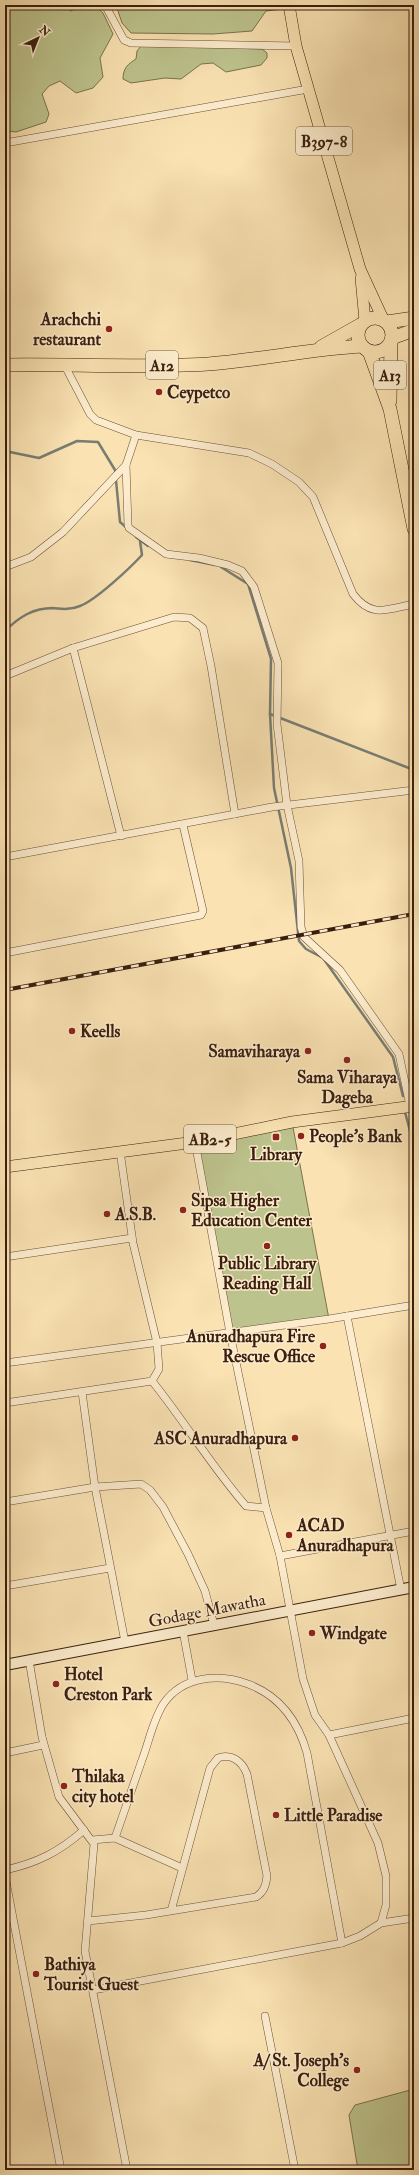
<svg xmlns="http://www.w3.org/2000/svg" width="419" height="2175" font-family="'IM FELL Double Pica',serif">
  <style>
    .green { fill: #bdc38d; stroke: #7c714e }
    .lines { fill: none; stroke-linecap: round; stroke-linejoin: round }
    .stream { stroke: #787d74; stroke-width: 2.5 }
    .street-casing { stroke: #6a5038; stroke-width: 8 }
    .secondary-casing { stroke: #3a1f0f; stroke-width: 12 }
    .primary-casing { stroke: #3a1f0f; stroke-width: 12 }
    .highway-casing { stroke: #3a1f0f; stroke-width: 14 }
    .street { stroke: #fceccd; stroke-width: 7 }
    .secondary { stroke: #fceccd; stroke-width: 10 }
    .primary { stroke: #fae2b2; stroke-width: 11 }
    .highway { stroke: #fae2b2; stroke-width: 13 }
    .rail-casing { stroke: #3a1f0f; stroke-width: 4 }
    .rail { stroke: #fceccd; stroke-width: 2.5; stroke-dasharray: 8; stroke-linecap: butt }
    .poi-dot { fill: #8f2418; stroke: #fceccd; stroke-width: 1.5 }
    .labels { text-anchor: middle; stroke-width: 3; stroke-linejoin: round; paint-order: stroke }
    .shield { fill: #fceccd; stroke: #745c48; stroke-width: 1 }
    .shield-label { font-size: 16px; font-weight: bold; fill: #3a1f0f }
    .poi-label { font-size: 17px; font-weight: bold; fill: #3a1f0f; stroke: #fceccd; text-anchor: start }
    .street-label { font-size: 17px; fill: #3a1f0f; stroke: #fceccd }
  </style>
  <rect width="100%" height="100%" fill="#fae2b2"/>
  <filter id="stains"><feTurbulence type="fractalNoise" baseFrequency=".005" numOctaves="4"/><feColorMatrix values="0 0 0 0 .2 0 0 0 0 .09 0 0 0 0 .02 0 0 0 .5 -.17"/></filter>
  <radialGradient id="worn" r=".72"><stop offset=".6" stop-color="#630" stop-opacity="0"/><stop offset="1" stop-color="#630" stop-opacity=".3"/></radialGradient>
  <g class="green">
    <polygon points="5,5 63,5 71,11 82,5 94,5 103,13 113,34 100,58 103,77 93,88 76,93 60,81 49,86 42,94 49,114 46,122 16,132 8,131 5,126"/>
    <polygon points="116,5 282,5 282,9 266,11 252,31 213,34 131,33 122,23"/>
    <path d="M142,45l120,4 5,4v5l-6,7 -35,7 -13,-9 -12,1 -20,15 -16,-1 -34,5 -8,-4c0,-11 5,-15 13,-20l1,-8z"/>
    <polygon points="292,1122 329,1319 230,1333 195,1142"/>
    <polygon points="414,2089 414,2170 358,2170 349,2115 355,2105"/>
  </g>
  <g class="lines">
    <g class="stream">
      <polyline points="5,451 39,458 77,441 98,442 115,470 120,522 127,528"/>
      <polyline points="136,537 148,546"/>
      <polyline points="190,560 215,565"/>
      <polyline points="221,567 248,584 271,659 270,714 274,788 291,868 299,941 306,949 323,958 393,1057 403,1096"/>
      <path d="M5,631c14,-14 28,-23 48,-23 10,1 17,2 27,-2 16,-6 50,-38 62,-51l-2,-14"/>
      <polyline points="270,714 414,770"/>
      <polyline points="405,1112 414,1146"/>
    </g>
    <g class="street-casing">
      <g id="street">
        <polyline points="105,5 124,40 131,43 296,46"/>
        <polyline points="5,143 308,89"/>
        <path d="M65,366l25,48 6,6 40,15 113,18 23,11 27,18 14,15 40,97c19,25 34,15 61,10"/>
        <polyline points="126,465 128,525 129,528 166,554 199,558 228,565 242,571 254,587 278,663 277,724 287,805 299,861 301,927 304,937 340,970 399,1054 410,1106"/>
        <polyline points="5,567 31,557 63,532 126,465 136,435"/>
        <polyline points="73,648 121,836"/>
        <polyline points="5,676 73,648 174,617 190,618 203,628 211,666 235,814"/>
        <polyline points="5,857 272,807 414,790"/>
        <polyline points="5,953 201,915 203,911 183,825"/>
        <polyline points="5,1257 132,1238"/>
        <polyline points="347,1316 401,1590"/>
        <polyline points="5,1363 329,1319 414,1305"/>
        <path d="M152,1381c33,41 60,86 94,125l20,2"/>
        <polyline points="82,1392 95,1487 125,1642"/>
        <polyline points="5,1403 152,1381 159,1369 157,1343 133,1243 120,1151"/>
        <polyline points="5,1502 95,1487 141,1484 150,1490 163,1507 188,1554 205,1591 214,1625"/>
        <polyline points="280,1556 414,1531"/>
        <polyline points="5,1586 110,1568"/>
        <polyline points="183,1631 192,1680"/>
        <polyline points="29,1660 42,1737 59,1797 94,1844 85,1951 127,2170"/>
        <polyline points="329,1735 414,1718"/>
        <polyline points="5,1753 43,1745"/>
        <path d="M115,1838c9,-26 18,-52 27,-78 7,-18 11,-41 22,-57 19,-27 55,-30 84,-19 32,12 50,37 59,69l35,190"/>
        <polyline points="92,1840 115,1838 182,1868"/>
        <path d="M5,1870c32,-7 54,-18 79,-40"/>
        <polyline points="5,1876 61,2170"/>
        <path d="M88,1921l58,-6 110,-18c8,-5 10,-12 11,-21l-20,-102c-5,-13 -16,-21 -29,-16l-8,10 -39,143"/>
        <polyline points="381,1923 414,1918"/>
        <polyline points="93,1990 342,1943 360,1936 381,1923 386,1905 386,1876 378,1843 329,1735 315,1715 303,1679 280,1556 266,1508 230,1333 195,1142"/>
        <polyline points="265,2016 295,2170"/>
      </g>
    </g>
    <g class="secondary-casing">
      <polyline id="secondary" points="5,1665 414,1587"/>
    </g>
    <g class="primary-casing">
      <g id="primary">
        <polyline points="289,5 296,46 360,269 383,319"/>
        <polyline points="361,278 365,321"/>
        <polyline points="5,1167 195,1142 292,1122 414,1106"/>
      </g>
    </g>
    <g class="highway-casing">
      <g id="highway">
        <circle cx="375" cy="335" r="17"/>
        <polyline points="387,322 414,318"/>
        <polyline points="392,338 414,330"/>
        <polyline points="321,347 360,325"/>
        <polyline points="369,351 390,409 414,529"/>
        <path d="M5,365c68,-1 136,3 203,-1 52,-4 102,-15 154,-18"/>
        <polyline points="390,401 391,342"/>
      </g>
    </g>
    <use href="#street" class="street"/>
    <use href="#secondary" class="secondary"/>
    <use href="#primary" class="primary"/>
    <use href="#highway" class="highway"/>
    <g class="rail-casing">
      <polyline id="rail" points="5,990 414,914"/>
    </g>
    <use href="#rail" class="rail"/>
  </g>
  <g class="poi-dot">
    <circle cx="109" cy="329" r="4"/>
    <circle cx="159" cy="392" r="4"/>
    <circle cx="72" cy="1031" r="4"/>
    <circle cx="308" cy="1051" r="4"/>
    <circle cx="347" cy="1060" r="4"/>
    <circle cx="301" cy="1136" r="4"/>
    <rect x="272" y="1133" width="8" height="8" rx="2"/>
    <circle cx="183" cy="1210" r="4"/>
    <circle cx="107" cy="1214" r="4"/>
    <circle cx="267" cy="1246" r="4"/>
    <circle cx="323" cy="1346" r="4"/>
    <circle cx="295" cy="1438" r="4"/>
    <circle cx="289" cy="1535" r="4"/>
    <circle cx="312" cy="1633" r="4"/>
    <circle cx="56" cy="1684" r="4"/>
    <circle cx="64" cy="1786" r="4"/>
    <circle cx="276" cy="1815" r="4"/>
    <circle cx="36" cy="1974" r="4"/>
    <circle cx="357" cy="2070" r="4"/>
  </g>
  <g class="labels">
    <g class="shield">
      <rect x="296" y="127" width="56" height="28" rx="3"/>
      <rect x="146" y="351" width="32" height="28" rx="3"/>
      <rect x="374" y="361" width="32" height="28" rx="3"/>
      <rect x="184" y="1125" width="52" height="28" rx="3"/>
    </g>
    <g class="shield-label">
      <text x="324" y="147">B397-8</text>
      <text x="162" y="371">A12</text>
      <text x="390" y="381">A13</text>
      <text x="210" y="1145">AB2-5</text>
    </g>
    <g class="poi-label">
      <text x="101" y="325" text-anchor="end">Arachchi<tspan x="101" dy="20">restaurant</tspan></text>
      <text x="167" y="398">Ceypetco</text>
      <text x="80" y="1037">Keells</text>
      <text x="300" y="1057" text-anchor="end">Samaviharaya</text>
      <text x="347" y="1083" text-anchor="middle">Sama Viharaya<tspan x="347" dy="20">Dageba</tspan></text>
      <text x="309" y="1142">People's Bank</text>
      <text x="276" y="1160" text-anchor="middle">Library</text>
      <text x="191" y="1206">Sipsa Higher<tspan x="191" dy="20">Education Center</tspan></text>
      <text x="115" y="1220">A.S.B.</text>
      <text x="267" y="1269" text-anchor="middle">Public Library<tspan x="267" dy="20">Reading Hall</tspan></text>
      <text x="315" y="1342" text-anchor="end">Anuradhapura Fire<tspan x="315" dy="20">Rescue Office</tspan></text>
      <text x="287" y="1444" text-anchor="end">ASC Anuradhapura</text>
      <text x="297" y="1531">ACAD<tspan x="297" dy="20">Anuradhapura</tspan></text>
      <text x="320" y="1639">Windgate</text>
      <text x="64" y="1680">Hotel<tspan x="64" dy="20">Creston Park</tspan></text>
      <text x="72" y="1782">Thilaka<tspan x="72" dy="20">city hotel</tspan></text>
      <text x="284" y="1821">Little Paradise</text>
      <text x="44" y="1970">Bathiya<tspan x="44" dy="20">Tourist Guest</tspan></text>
      <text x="349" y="2066" text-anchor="end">A/ St. Joseph's<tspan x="349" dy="20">College</tspan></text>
    </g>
    <g class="street-label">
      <text transform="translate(207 1610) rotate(-11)" y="6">Godage Mawatha</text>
    </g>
  </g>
  <rect width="419" height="2175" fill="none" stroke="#fae2b2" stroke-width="20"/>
  <rect x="6" y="6" width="407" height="2163" fill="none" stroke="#3a1f0f" stroke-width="2"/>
  <rect x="10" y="10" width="399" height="2155" fill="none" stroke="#3a1f0f"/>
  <g transform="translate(38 38) rotate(43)" stroke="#fceccd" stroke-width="3" paint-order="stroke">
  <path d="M0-3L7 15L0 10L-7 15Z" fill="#3a1f0f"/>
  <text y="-6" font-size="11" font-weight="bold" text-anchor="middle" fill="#3a1f0f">N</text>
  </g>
  <rect width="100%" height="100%" filter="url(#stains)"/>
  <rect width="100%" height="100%" fill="url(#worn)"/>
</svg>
